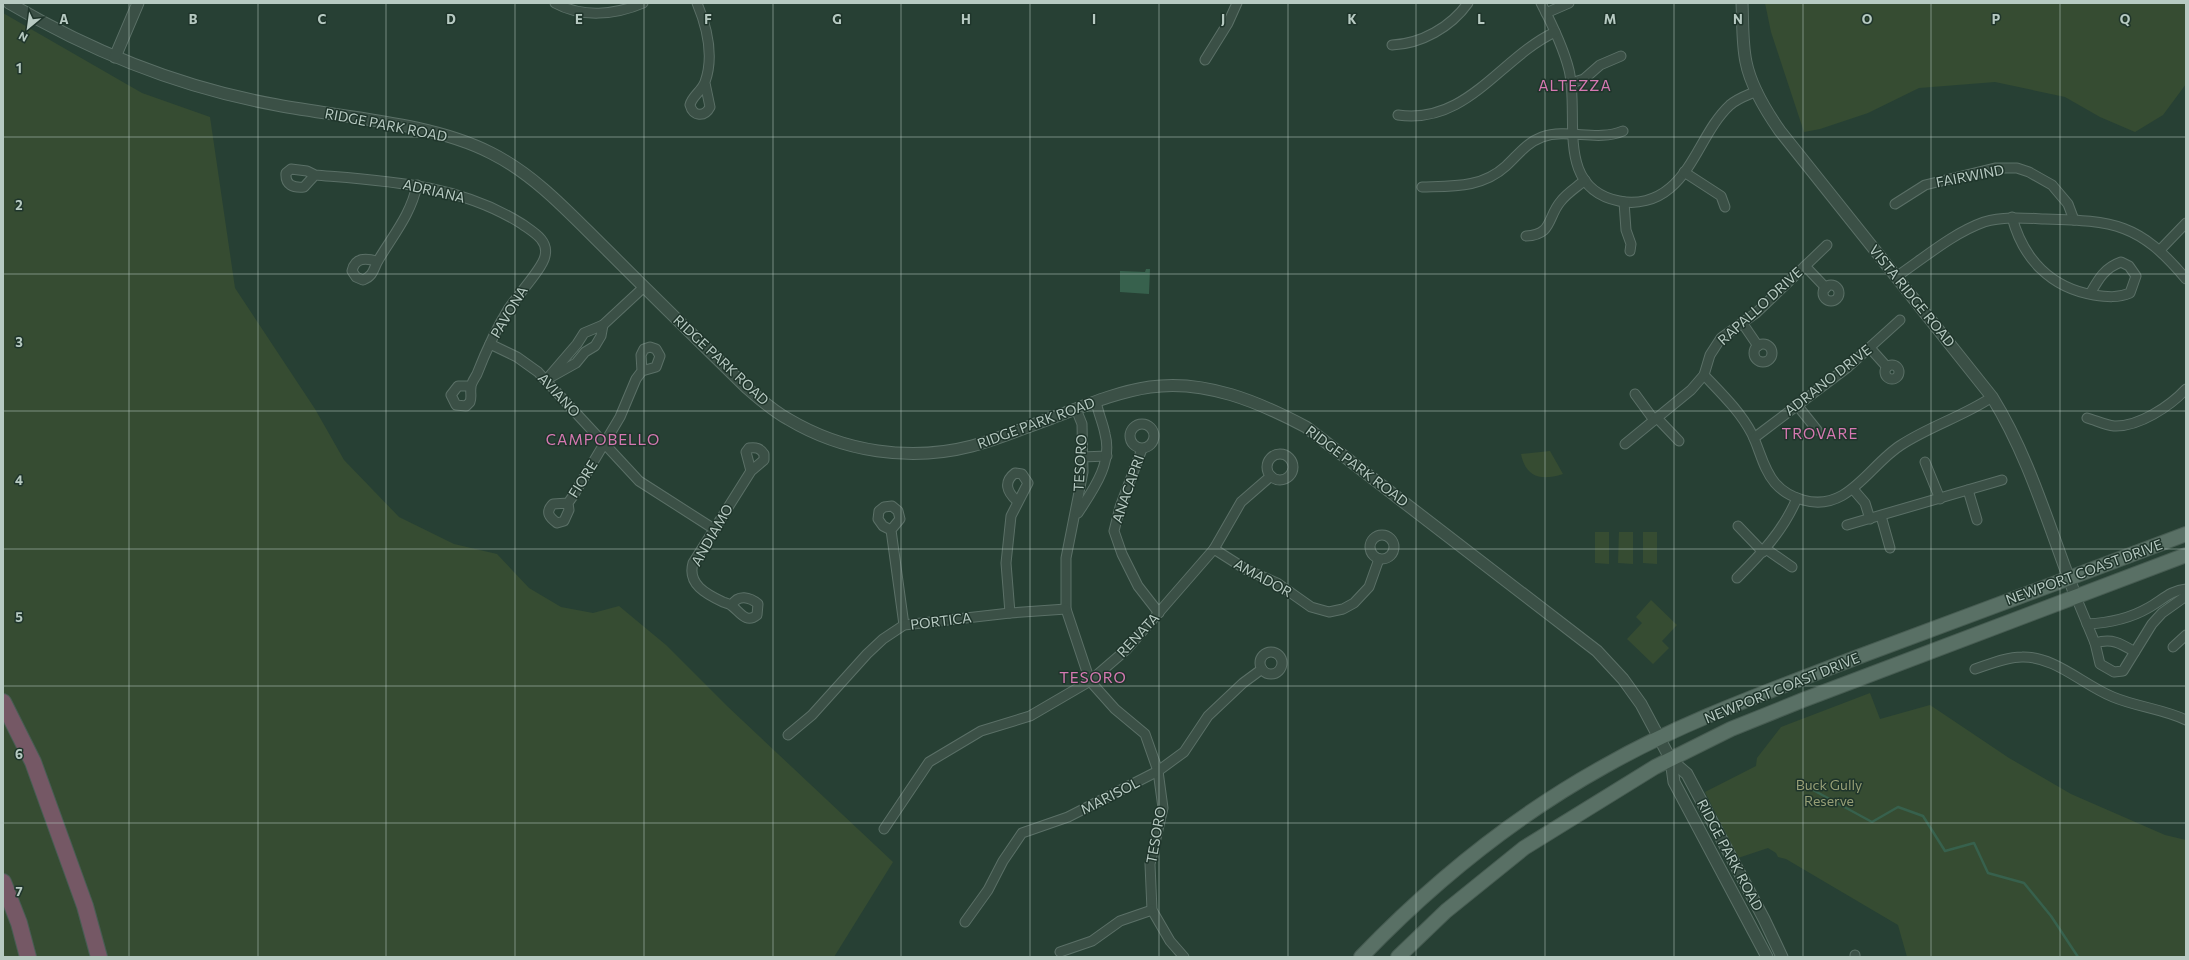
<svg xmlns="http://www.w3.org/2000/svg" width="2189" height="960" font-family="Commissioner,sans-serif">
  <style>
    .green { fill: #364c32 }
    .water { fill: #37614d }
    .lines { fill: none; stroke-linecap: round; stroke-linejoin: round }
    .stream { stroke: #37614d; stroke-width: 2.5 }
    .minor-casing { stroke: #5b7067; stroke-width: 11 }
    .tertiary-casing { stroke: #5b7067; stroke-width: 13 }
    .primary-casing { stroke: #475c52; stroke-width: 16 }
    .motorway-casing { stroke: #485d54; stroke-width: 18 }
    .minor { stroke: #3b5046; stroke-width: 9 }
    .tertiary { stroke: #3b5046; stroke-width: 11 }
    .primary { stroke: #597065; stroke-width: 14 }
    .motorway { stroke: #755865; stroke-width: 16 }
    .grid { fill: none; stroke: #b7cac2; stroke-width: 1; stroke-opacity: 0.55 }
    .labels { text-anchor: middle; stroke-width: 3; stroke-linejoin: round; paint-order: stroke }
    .street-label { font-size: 14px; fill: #b7cac2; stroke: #1f352b }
    .park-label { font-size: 14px; fill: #979f76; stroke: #1f352b }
    .neighbourhood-label { font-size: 15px; letter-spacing: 1px; fill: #d679b2; stroke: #1f352b }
    .grid-label { font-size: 13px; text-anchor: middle; font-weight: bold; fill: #b7cac2; stroke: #1f352b; stroke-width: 3; stroke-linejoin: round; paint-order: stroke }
  </style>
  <rect width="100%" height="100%" fill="#274034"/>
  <g class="green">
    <polygon points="1765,3 2186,3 2186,84 2163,115 2135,132 2100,117 2065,97 1995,82 1919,88 1868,113 1820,129 1804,132 1771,32"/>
    <polygon points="3,13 142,93 210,117 235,288 315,409 344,460 399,517 454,544 497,554 529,588 561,607 593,613 619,606 666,645 727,706 893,862 834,957 3,957"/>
    <path d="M1550,451l13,23c-22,7 -37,4 -42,-20z"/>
    <polygon points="1595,532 1609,532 1609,564 1595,563"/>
    <polygon points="1619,532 1633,532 1633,564 1618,563"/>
    <polygon points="1643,532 1657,532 1657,564 1643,563"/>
    <polygon points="1651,600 1677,625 1662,641 1669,648 1653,664 1627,639 1642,623 1636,617"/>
    <polygon points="1870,693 1880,719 1930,705 2009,758 2071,794 2165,835 2186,840 2186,957 1907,957 1898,925 1786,859 1778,857 1776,853 1768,848 1738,858 1705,792 1756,766 1757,758 1781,727"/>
  </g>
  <polygon class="water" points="1146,269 1150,269 1149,294 1120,292 1120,271 1145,272"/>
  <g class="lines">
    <polyline class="stream" points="1802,784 1872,822 1898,807 1923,816 1945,851 1974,843 1988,873 2024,883 2051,916 2078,957"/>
    <g class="minor-casing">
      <g id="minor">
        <path d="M555,3c27,15 60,12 88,0"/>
        <path d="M697,3c10,24 17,54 8,79 -3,9 -13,14 -15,23 3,12 15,12 20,2l-5,-24"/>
        <path d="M1541,3c11,21 22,43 28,67 11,45 -15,118 50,131 18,4 37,-1 51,-13 26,-22 35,-60 60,-83 8,-7 18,-10 27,-14"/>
        <polyline points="1546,13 1569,3"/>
        <path d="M1392,45c29,-1 59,-18 76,-42"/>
        <polyline points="1205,60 1228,23 1237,3"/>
        <polyline points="1571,83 1584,79 1600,65 1621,56"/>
        <path d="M1398,115c69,10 102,-57 157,-83"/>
        <polyline points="1684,172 1721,196 1725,207"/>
        <path d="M315,175l-8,-4 -16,-2 -5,4c-1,12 7,15 18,14l11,-12c72,6 144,9 207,49 11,8 27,16 23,32 -2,12 -28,40 -36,52 -13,21 -23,43 -32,66 -2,4 -6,9 -6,13 -1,6 1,10 -1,15l-4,4 -10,-1 -5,-10 7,-9h13"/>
        <path d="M1422,187c31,-1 60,1 84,-21 12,-11 20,-23 36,-29 26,-9 55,5 81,-6"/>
        <polyline points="1624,202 1626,230 1631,244 1630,251"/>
        <polyline points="1895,204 1925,185 1995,168 2017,168 2029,172 2052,185 2068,204 2074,220"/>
        <path d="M2012,217c11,42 39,71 82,78 13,2 24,3 36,-2l6,-17 -7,-10 -8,-4c-17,6 -23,18 -31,32"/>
        <path d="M1526,236c27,-1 21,-19 35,-35 6,-8 16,-14 24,-21"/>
        <polyline points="2160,250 2186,223"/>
        <path d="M377,261c-11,-3 -22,-4 -25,10l4,6 7,3c12,-5 10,-12 16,-21 15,-25 32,-45 38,-74"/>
        <polyline points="1805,266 1826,288"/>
        <path d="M1896,277c28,-19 57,-44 88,-55 20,-6 41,-4 61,-3 70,2 94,4 141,60"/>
        <circle cx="1831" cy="293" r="8"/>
        <polyline points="1743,324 1758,346"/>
        <polyline points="490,344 517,357 538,372 639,481 714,529"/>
        <circle cx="1763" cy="353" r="9"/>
        <polyline points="1870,348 1887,367"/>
        <circle cx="1892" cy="372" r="7"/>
        <path d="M1704,375c17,18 36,36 48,59 8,16 11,35 23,49 7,8 17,14 28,17 45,13 66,-35 98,-55 29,-19 63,-29 91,-48"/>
        <polyline points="551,377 576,363 585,352 595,346 601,336 603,325"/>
        <polyline points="546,380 577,344 584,333 603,325 644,287"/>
        <polyline points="1635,394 1654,420"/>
        <polyline points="1797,405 1817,430"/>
        <polyline points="1076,409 1082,424 1083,472 1066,558 1066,609 1090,681 1115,709 1145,734 1158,771 1163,808 1150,864 1152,910 1170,941 1184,957"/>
        <polyline points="1657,418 1679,441"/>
        <path d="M2087,418c8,2 18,7 27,8 25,1 56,-20 72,-37"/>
        <circle cx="1142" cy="436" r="12"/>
        <polyline points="1754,438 1848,367 1900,320"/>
        <polyline points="1625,444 1691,390 1704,375 1710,355 1721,338 1756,313 1827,245"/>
        <polyline points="1142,449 1120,507 1114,531 1122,554 1138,586 1159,613"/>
        <circle cx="1280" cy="467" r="13"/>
        <polyline points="1082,457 1107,456"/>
        <polyline points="1925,462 1940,499"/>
        <polyline points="1853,489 1865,503 1870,519"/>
        <polyline points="1968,490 1977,520"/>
        <path d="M568,503l1,7 -5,11 -7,2c-8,-6 -12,-11 -4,-19l15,-1 5,-7 47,-79 16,-38 6,-8 14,-4 4,-11 -4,-7 -6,-2 -6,2 -3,6 1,16"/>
        <path d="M1078,513c15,-23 35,-50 27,-79 -2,-11 -7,-21 -9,-33"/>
        <polyline points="1881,516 1890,548"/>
        <polyline points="1847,525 2002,480"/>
        <polyline points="1738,526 1763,552"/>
        <polyline points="891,530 900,519 898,511 892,506 884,507 879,511 878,519 883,526 891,530 904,625"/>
        <circle cx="1382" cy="547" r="12"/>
        <polyline points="1214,549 1247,570 1277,583 1311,607 1329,612 1343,609 1354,603 1369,587 1379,559"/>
        <polyline points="1766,549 1792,567"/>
        <path d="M1737,578c24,-24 47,-48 60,-80"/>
        <polyline points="2076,597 2095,643"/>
        <path d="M732,605c6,-11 18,-8 26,-1l-1,11c-11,9 -17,-3 -25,-9 -2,-2 -6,-3 -9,-4 -17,-8 -36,-18 -30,-39l58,-92 13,-11v-6c-4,-6 -8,-7 -15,-6l-3,4 5,19"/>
        <path d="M1010,613l-4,-50 5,-47 17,-33 -6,-9 -7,-1c-12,9 -8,19 2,28"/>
        <path d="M2087,624c21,-1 42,-5 61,-16 13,-7 23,-18 38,-19"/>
        <polyline points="2173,647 2186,635"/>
        <path d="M2135,652c-15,-9 -23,-14 -40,-9l5,21 14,8 9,-1 29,-47 10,-11 24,-17"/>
        <circle cx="1271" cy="663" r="11"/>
        <path d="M1975,669c15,-5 31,-12 47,-12 33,-1 61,28 91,40 24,10 50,12 73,23"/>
        <polyline points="788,735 812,715 867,654 883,639 904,625 1010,613 1066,609"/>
        <polyline points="884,829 929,762 981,731 1030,716 1090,681 1127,649 1214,549 1241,502 1271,476"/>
        <polyline points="965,922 988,890 1003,861 1022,833 1068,817 1158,771 1184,752 1208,716 1243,683 1262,669"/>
        <polyline points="1060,952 1092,941 1120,921 1152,910"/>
        <polyline points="1855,955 1855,957"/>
      </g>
    </g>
    <g class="tertiary-casing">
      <g id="tertiary">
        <path d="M9,3c83,49 173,85 268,102 68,13 153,17 214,48 46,23 81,63 118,99 46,46 92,91 138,136 13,11 26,23 41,31 55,33 122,43 184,27 27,-7 54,-19 80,-28 32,-12 64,-26 98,-31 55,-8 109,15 156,40l291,224 26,28 18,25 30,56 3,22 93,175"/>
        <path d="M1742,3c1,19 0,40 4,59 5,25 20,49 34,69l212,266c38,61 58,134 84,200"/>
        <polyline points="115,57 138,3"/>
        <polyline points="1671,760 1687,774 1764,919 1782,957"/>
      </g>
    </g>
    <g class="primary-casing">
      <g id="primary">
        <path d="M1361,957c72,-75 152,-140 244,-191 79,-45 165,-75 250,-108 110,-41 221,-82 331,-124"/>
        <polyline points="1398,957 1446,911 1524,848 1655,767 1731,729 1803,700 2186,555"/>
      </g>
    </g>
    <g class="motorway-casing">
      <g id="motorway">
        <polyline points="3,702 33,762 85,906 99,957"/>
        <polyline points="3,882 19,923 28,957"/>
      </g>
    </g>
    <use href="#minor" class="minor"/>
    <use href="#tertiary" class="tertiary"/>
    <use href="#primary" class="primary"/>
    <use href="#motorway" class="motorway"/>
  </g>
  <path class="grid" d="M129,3v954M258,3v954M386,3v954M515,3v954M644,3v954M773,3v954M901,3v954M1030,3v954M1159,3v954M1288,3v954M1416,3v954M1545,3v954M1674,3v954M1803,3v954M1931,3v954M2060,3v954M3,137h2183M3,274h2183M3,411h2183M3,549h2183M3,686h2183M3,823h2183"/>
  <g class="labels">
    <g class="street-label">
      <text transform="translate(386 125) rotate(11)" y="5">RIDGE PARK ROAD</text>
      <text transform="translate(1970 176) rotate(-11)" y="5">FAIRWIND</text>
      <text transform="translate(434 191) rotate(13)" y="5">ADRIANA</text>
      <text transform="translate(1912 296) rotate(51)" y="5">VISTA RIDGE ROAD</text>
      <text transform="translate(1760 306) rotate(-42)" y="5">RAPALLO DRIVE</text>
      <text transform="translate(509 312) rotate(-59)" y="5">PAVONA</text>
      <text transform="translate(721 360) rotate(43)" y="5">RIDGE PARK ROAD</text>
      <text transform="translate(1828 380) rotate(-38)" y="5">ADRANO DRIVE</text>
      <text transform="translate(559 395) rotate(47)" y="5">AVIANO</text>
      <text transform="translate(1036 423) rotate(-20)" y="5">RIDGE PARK ROAD</text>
      <text transform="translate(1080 463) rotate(-87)" y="5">TESORO</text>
      <text transform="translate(1357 466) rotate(37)" y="5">RIDGE PARK ROAD</text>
      <text transform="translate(583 479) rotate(-58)" y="5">FIORE</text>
      <text transform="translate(1128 489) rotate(-71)" y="5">ANACAPRI</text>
      <text transform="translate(712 535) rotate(-60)" y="5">ANDIAMO</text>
      <text transform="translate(2084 572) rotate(-20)" y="5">NEWPORT COAST DRIVE</text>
      <text transform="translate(1263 578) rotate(29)" y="5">AMADOR</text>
      <text transform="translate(941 621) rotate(-7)" y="5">PORTICA</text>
      <text transform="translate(1138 635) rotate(-47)" y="5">RENATA</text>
      <text transform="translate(1782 688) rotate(-22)" y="5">NEWPORT COAST DRIVE</text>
      <text transform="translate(1110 796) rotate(-27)" y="5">MARISOL</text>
      <text transform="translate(1156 835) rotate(-80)" y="5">TESORO</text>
      <text transform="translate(1730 855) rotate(62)" y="5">RIDGE PARK ROAD</text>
    </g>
    <g class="park-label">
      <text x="1829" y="790">Buck Gully<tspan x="1829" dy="16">Reserve</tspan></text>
    </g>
    <g class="neighbourhood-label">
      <text x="1575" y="91">ALTEZZA</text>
      <text x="1820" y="439">TROVARE</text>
      <text x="603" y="445">CAMPOBELLO</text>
      <text x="1093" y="683">TESORO</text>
    </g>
  </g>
  <g class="grid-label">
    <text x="64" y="24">A</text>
    <text x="193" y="24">B</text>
    <text x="322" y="24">C</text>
    <text x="451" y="24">D</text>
    <text x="579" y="24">E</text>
    <text x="708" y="24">F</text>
    <text x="837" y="24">G</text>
    <text x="966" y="24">H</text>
    <text x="1094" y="24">I</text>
    <text x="1223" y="24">J</text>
    <text x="1352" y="24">K</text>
    <text x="1481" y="24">L</text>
    <text x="1610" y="24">M</text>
    <text x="1738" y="24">N</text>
    <text x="1867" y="24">O</text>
    <text x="1996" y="24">P</text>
    <text x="2125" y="24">Q</text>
    <text x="19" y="73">1</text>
    <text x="19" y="210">2</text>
    <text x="19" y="347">3</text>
    <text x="19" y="485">4</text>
    <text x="19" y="622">5</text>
    <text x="19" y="759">6</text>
    <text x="19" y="896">7</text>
  </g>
  <rect width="2189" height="960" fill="none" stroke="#b7cac2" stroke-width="8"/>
  <g transform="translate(28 28) rotate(209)" stroke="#1f352b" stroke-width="3" paint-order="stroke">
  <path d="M0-3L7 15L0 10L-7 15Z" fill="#b7cac2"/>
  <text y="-6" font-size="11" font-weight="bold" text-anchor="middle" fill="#b7cac2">N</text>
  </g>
</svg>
